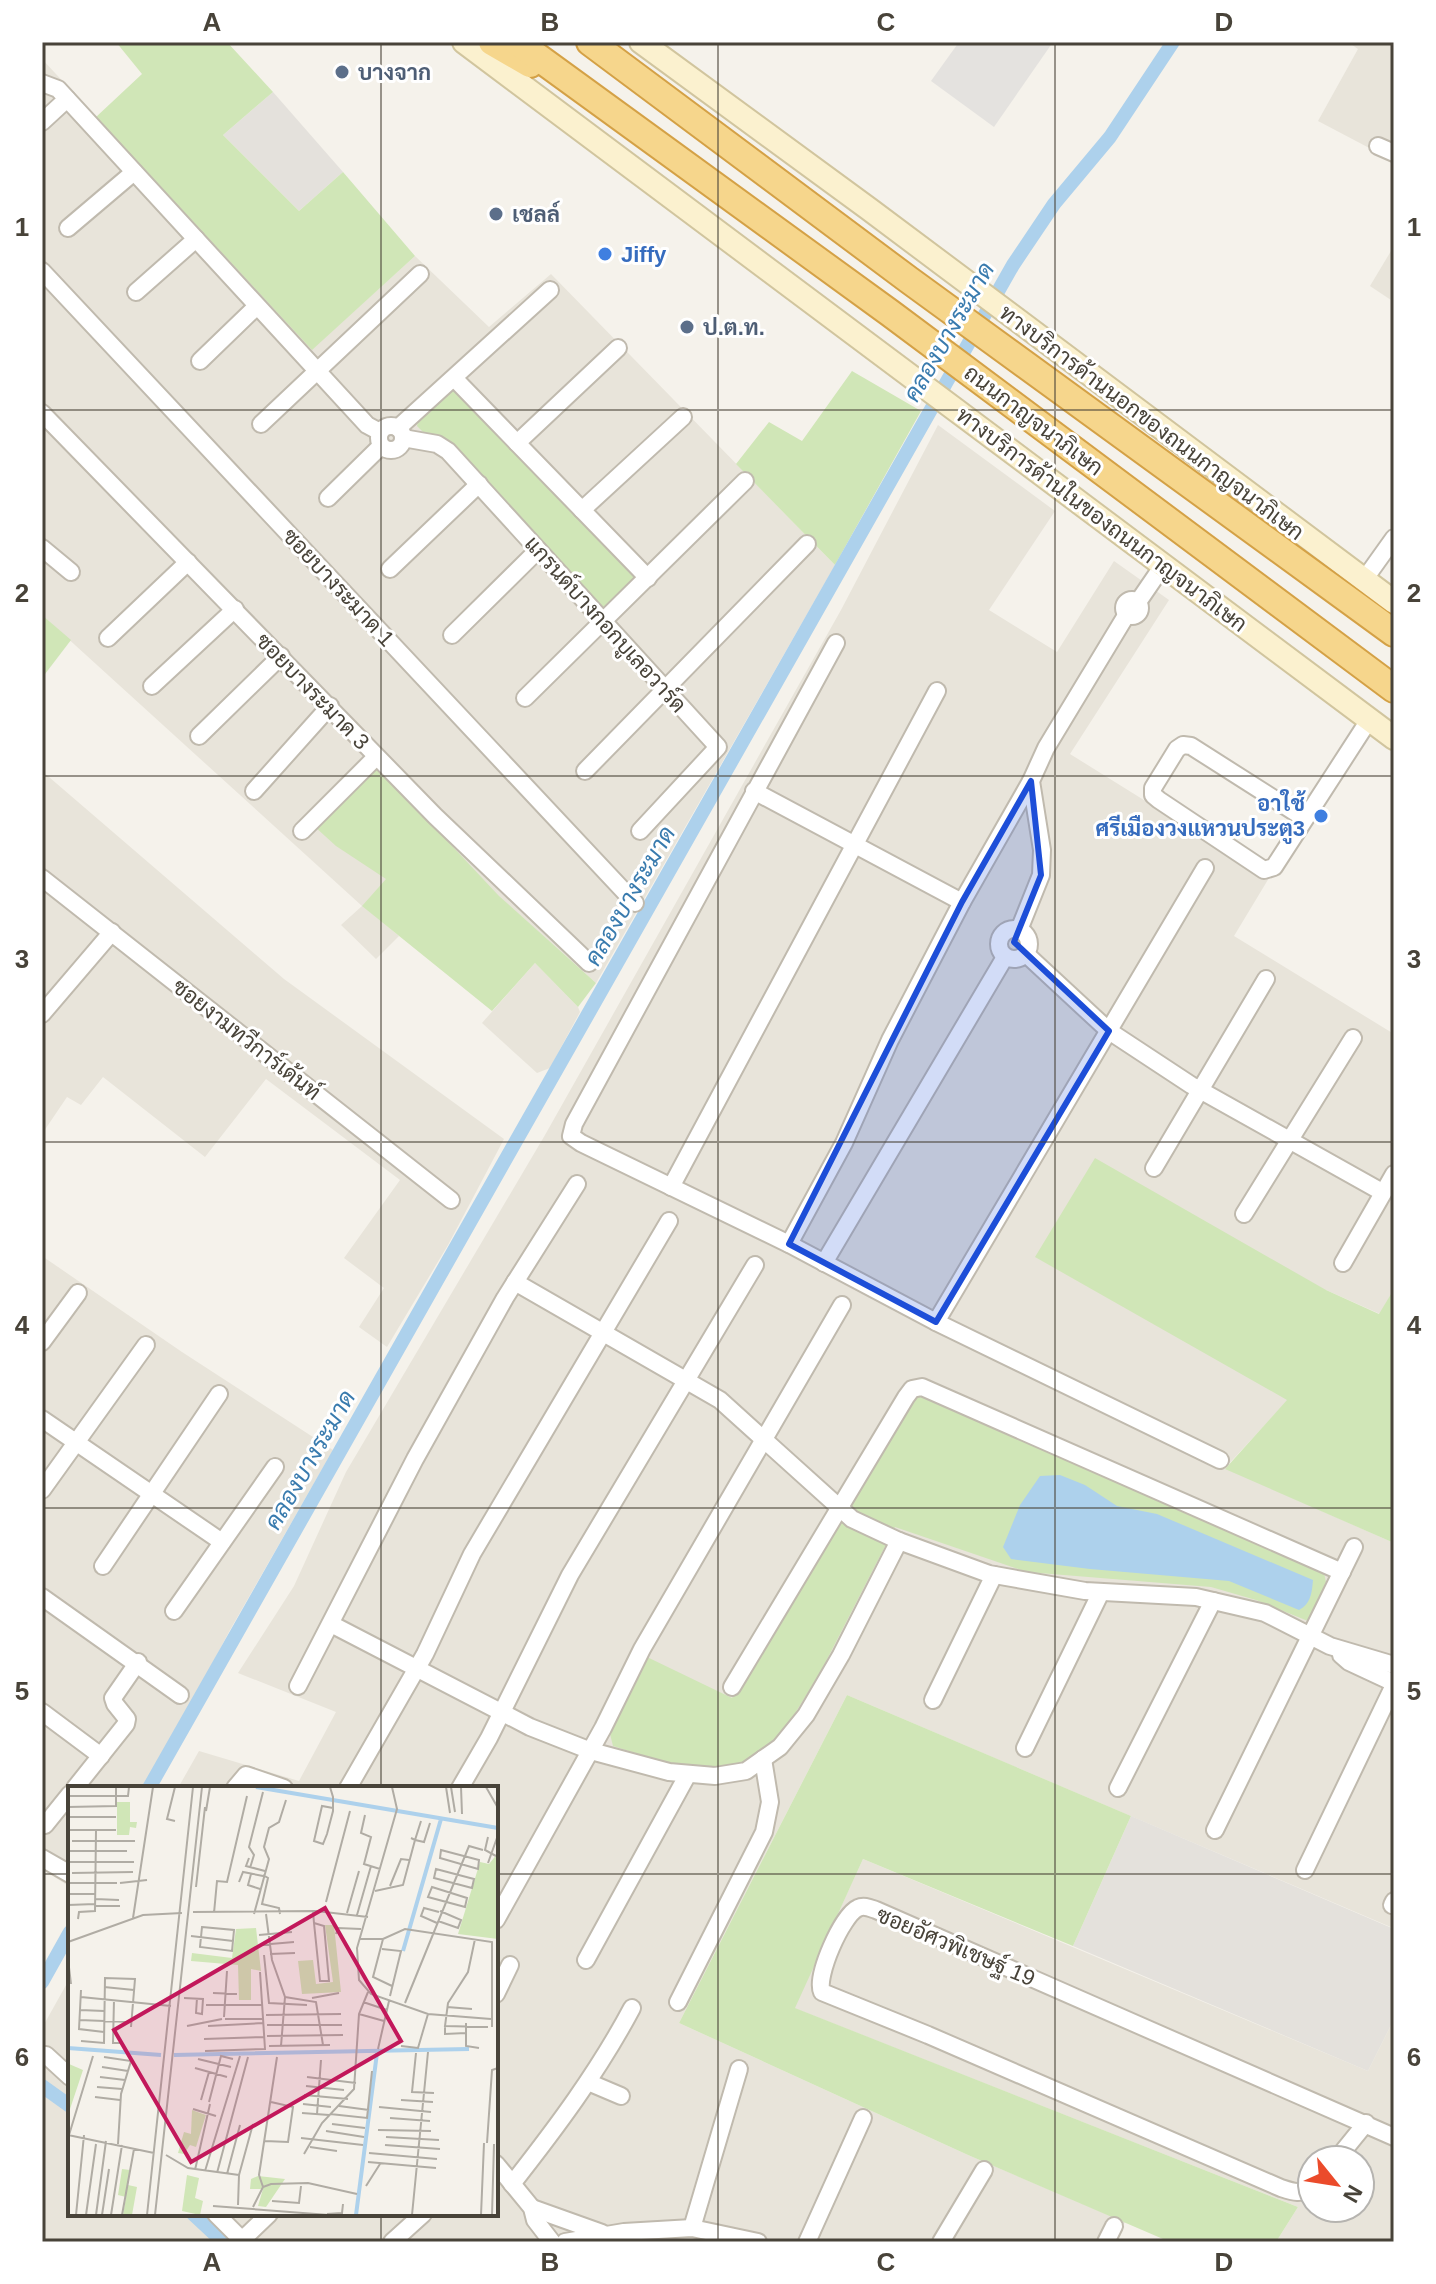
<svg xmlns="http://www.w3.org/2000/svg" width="1436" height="2284" font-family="Arial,Sarabun,sans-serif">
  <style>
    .residential { fill: #e8e4da; fill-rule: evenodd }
    .industrial { fill: #e4e1dc }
    .green { fill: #d0e6b7 }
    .parking { fill: #e4e2df }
    .water { fill: #add1ec }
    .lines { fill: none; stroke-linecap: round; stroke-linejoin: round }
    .canal { stroke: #add1ec; stroke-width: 14 }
    .minor-casing { stroke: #c0baae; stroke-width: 20 }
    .secondary-casing { stroke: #d1c59e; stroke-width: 26 }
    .trunk-casing { stroke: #d4a146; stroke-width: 30 }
    .minor { stroke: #fff; stroke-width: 16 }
    .secondary { stroke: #fbf1cf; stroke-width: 22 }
    .trunk { stroke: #f6d68c; stroke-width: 26 }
    .marked { fill: #1d4ed8; fill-opacity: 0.2; stroke: #1d4ed8; stroke-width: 6; stroke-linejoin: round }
    .grid { fill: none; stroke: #484339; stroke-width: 2; stroke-opacity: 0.55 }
    .service-dot { fill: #5c6f8a; stroke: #fff; stroke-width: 3 }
    .shop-dot { fill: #3f7fe0; stroke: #fff; stroke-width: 3 }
    .labels { text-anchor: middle; stroke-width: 6; stroke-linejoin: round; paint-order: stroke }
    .service-label { font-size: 22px; font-weight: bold; fill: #4e5e75; stroke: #fff; text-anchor: start }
    .shop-label { font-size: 22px; font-weight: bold; fill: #366cbe; stroke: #fff; text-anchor: start }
    .street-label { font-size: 22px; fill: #484339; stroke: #fff }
    .water-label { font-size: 24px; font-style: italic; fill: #397bae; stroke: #fff }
    .inset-river { fill: none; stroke: #add1ec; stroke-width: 4 }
    .inset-road { fill: none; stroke: #b0aca4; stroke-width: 2 }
    .view { fill: #c2185b; fill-opacity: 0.15; stroke: #c2185b; stroke-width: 4 }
    .inset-edge { fill: none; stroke: #484339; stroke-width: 4 }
    .neatline { fill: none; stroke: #484339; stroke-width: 3 }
    .grid-label { font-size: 26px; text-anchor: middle; font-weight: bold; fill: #484339 }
  </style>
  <rect width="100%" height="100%" fill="#f5f2eb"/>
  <g class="residential">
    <polygon points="1348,42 1394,42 1394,161 1318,121 1358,49"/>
    <polygon points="42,59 312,349 415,256 489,327 551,274 835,565 596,983 499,897 363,906 399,936 376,959 341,925 362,906 42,615"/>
    <polygon points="1394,246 1394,302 1370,286"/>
    <polygon points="938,425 1055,511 989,610 1057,652 1114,561 1169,600 1070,754 1269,878 1234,936 1394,1034 1394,1289 1380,1314 1326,1290 1287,1401 1225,1468 1394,1543 1393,1928 847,1695 679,2023 968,2155 1125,2222 1114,2242 42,2242 42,2028 70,1978 70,2214 496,2214 496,1788 178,1788 199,1751 299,1781 336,1712 238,1673 294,1586 346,1472 545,1135 841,610"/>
    <polygon points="42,771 284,979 504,1139 448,1245 387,1347 359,1327 384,1288 344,1258 400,1180 266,1079 205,1157 103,1077 81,1105 67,1097 42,1134"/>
    <polygon points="535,963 578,1007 580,1012 550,1068 537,1073 482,1023"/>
    <polygon points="42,1256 182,1352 333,1450 230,1630 146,1788 70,1788 70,1887 42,1869"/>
    <path d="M863,1859l505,212 26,-52v223h-118l22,-35 -504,-199zM1312,2160h48v48h-48z"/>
  </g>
  <g class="industrial">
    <polygon points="273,92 343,172 299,211 223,135"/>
    <polygon points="1131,1816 1394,1929 1394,2019 1368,2071 1073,1946"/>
  </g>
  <g class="green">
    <polygon points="116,42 227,42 273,92 223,135 299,211 343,172 415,256 312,350 96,117 142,74"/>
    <polygon points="852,371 921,411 835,565 736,464 769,422 802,441"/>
    <polygon points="452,387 637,576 603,612 417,426 419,416"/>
    <polygon points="42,615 71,640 42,678"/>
    <polygon points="377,766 499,896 596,983 578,1007 535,963 492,1011 362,906 386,879 336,846 314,826"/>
    <polygon points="1095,1158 1326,1290 1379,1314 1394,1289 1394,1543 1225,1469 1287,1400 1035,1257"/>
    <polygon points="918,1394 929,1395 1324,1573 1326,1582 1308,1621 1256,1600 1211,1587 1027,1572 895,1527 820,1673 776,1744 741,1766 679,1767 613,1746 609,1730 647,1657 732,1698"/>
    <polygon points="847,1695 1131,1816 1073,1946 863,1859 795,2008 1298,2207 1276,2242 1170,2242 968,2155 679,2023"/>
  </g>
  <polygon class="parking" points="959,42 1053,42 994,127 931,81"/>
  <path class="water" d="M1060,1475l25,10 32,21 40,8 156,66c-1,12 -2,24 -14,30l-70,-29 -139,-12 -79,-10 -8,-12 17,-42 20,-29z"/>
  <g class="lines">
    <g class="canal">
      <polyline points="149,1788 1013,265 1054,204 1110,137 1173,42"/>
      <polyline points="42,1982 70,1932"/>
      <polyline points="42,2086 70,2106"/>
      <polyline points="193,2214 223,2242"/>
    </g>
    <g class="minor-casing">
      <g id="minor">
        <polyline points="42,83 58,89 367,425 380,432"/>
        <polyline points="42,122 67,99"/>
        <polyline points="1378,146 1394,153"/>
        <polyline points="68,228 134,172"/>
        <polyline points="42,271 635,903"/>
        <polyline points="136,292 196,239"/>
        <polyline points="200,361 257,306"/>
        <polyline points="454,378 648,578"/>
        <polyline points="42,413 435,816 589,963"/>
        <polyline points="261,424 420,274"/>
        <circle cx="391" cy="438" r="12"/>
        <polyline points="398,428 550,290"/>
        <polyline points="403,438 437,444 448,451 718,747 640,831"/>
        <polyline points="517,443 618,348"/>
        <polyline points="328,498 381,446"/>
        <polyline points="582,510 683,417"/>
        <polyline points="42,548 71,572"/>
        <polyline points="390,569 479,484"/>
        <polyline points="1364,580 1394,538"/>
        <circle cx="1132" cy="608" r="8"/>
        <polyline points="1138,602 1164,564"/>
        <polyline points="452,635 538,550"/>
        <polyline points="108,638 188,562"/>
        <polyline points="836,643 574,1124 571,1136 581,1143 789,1244 936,1322 1220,1460"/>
        <polyline points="152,686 235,609"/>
        <polyline points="525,698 745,481"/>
        <polyline points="199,736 281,656"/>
        <polyline points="585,771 807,544"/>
        <polyline points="254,791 330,706"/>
        <polyline points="754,791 962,902"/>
        <polyline points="1304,818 1191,746 1183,745 1177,749 1153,788 1153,795 1159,800 1264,870 1274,867 1369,720"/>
        <polyline points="302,831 376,757"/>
        <polyline points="42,878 451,1200"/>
        <circle cx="1014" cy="944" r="15"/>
        <polyline points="1019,930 1041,875 1042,850 1031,781 1046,748 1127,614"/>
        <polyline points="1026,954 1109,1031 1191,1085 1382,1192"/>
        <polyline points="42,1014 112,932"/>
        <polyline points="1154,1168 1266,979"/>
        <polyline points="671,1187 937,691"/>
        <polyline points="1244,1214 1353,1038"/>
        <polyline points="789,1244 844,1143 890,1040 962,902 1031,781"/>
        <polyline points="824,1263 1005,957"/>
        <polyline points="1343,1263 1394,1174"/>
        <polyline points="515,1282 720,1400 852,1519 899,1541 989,1574 1085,1591 1196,1597 1265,1613 1330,1646 1394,1665"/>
        <polyline points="936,1322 1205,868"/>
        <polyline points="42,1342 78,1293"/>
        <polyline points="42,1419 222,1542"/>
        <polyline points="42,1490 146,1345"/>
        <polyline points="103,1566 219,1394"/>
        <polyline points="42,1597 180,1695"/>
        <polyline points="174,1611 275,1467"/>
        <polyline points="331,1624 530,1727 591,1751 669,1772 715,1776 746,1771 780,1747 806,1715 841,1655 899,1541"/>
        <polyline points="1341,1655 1349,1662 1394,1683"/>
        <polyline points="298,1686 415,1459 505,1298 577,1184"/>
        <polyline points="732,1687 906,1397 912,1389 922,1387 1342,1572"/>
        <polyline points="933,1700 994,1575"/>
        <polyline points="42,1712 101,1756"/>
        <polyline points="1025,1748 1101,1592"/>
        <polyline points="75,1788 126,1724 127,1719 115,1704 113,1698 138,1662"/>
        <polyline points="235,1788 246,1775 284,1788"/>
        <polyline points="348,1788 425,1654 472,1554 669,1221"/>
        <polyline points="460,1788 489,1738 570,1575 755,1265"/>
        <polyline points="1118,1788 1213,1601"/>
        <polyline points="45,1825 70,1794"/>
        <polyline points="1215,1830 1354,1547"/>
        <polyline points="42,1858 70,1874"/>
        <polyline points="1305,1870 1394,1685"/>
        <polyline points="1392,1905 1394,1901"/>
        <polyline points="496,1920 603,1728 642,1649 842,1305"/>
        <polyline points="586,1960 688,1774"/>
        <polyline points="496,1994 510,1965"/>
        <polyline points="678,2002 764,1832 770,1802 763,1759"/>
        <polyline points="46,2055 70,2077"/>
        <polyline points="588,2082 621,2096"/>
        <polyline points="1336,2160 1366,2123"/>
        <polyline points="496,2164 532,2208 535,2220 552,2242"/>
        <path d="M512,2184c44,-56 86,-112 120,-176"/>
        <path d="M1312,2187c-11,8 -19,5 -31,1l-353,-153 -106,-43c-7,-15 20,-77 36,-84 6,-3 12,0 18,2l518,227"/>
        <polyline points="532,2208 602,2233"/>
        <polyline points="216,2214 244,2242"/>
        <polyline points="692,2228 739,2069"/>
        <polyline points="242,2240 269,2214"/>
        <polyline points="392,2242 423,2214"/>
        <polyline points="565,2242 624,2232 692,2228 758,2242"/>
        <polyline points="807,2242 863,2118"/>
        <polyline points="941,2242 984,2170"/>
        <polyline points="1106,2242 1114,2226"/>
      </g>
    </g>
    <g class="secondary-casing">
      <g id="secondary">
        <polyline points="464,42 1394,738"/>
        <polyline points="641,42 869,209 1394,602"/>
      </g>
    </g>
    <g class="trunk-casing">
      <g id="trunk">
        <polyline points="492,42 530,64"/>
        <polyline points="517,42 890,313 1394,689"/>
        <polyline points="590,42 909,280 1394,633"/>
      </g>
    </g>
    <use href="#minor" class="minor"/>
    <use href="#secondary" class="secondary"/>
    <use href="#trunk" class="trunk"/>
  </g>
  <path class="marked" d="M1031,781l10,94 -27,67 95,89 -173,291 -147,-78 173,-342z"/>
  <path class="grid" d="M381,42v1746M718,42v2200M1055,42v2200M42,410h1352M42,776h1352M42,1142h1352M42,1508h1352M42,1874h28M496,1874h898M381,2214v28"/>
  <g class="service-dot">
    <circle cx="342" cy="72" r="8"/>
    <circle cx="496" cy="214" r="8"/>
    <circle cx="687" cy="327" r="8"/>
  </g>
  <g class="shop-dot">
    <circle cx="605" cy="254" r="8"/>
    <circle cx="1321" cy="816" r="8"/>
  </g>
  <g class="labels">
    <g class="service-label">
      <text x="358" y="80">บางจาก</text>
      <text x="512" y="222">เชลล์</text>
      <text x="703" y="335">ป.ต.ท.</text>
    </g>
    <g class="shop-label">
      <text x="621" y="262">Jiffy</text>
      <text x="1305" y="811" text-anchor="end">อาใช้<tspan x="1305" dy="25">ศรีเมืองวงแหวนประตู3</tspan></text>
    </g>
    <g class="street-label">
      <text transform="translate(1034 420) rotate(37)" y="8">ถนนกาญจนาภิเษก</text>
      <text transform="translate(1152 422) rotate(37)" y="8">ทางบริการด้านนอกของถนนกาญจนาภิเษก</text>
      <text transform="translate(1102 519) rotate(37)" y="8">ทางบริการด้านในของถนนกาญจนาภิเษก</text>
      <text transform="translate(339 587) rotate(47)" y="8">ซอยบางระมาด 1</text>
      <text transform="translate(606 624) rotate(48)" y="8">แกรนด์บางกอกบูเลอวาร์ด</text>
      <text transform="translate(313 691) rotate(46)" y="8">ซอยบางระมาด 3</text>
      <text transform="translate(247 1039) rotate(38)" y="8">ซอยงามทวีการ์เด้นท์</text>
      <text transform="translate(956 1946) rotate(23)" y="8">ซอยอัศวพิเชษฐ์ 19</text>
    </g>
    <g class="water-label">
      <text transform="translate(949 332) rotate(-60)" y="8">คลองบางระมาด</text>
      <text transform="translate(630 896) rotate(-60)" y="8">คลองบางระมาด</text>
      <text transform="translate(310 1460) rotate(-60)" y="8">คลองบางระมาด</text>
    </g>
  </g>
  <g transform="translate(68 1786)">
    <rect width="430" height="430" fill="#f5f2eb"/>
    <path d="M49,16h13v20h7l-1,6 -6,-1 -1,8h-12zM430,67v86l-40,-5 22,-72 9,2zM257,139h9l7,67 -39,2 -4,-33 15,-1 3,24 17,-2zM188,142l5,43 -10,-2v31h-12l-1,-35 -47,-4 1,-8 40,5 4,-29zM1,278l14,6 -15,45v-49zM124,324l14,5 -10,32 -6,-2 -6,9 -6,-1 6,-21 7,2zM54,383l8,1 -2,15 9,2 -5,28h-9l3,-18 -8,-2zM119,389l12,3 -4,20 8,3 -3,14 -18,-4zM190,390l27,3 -19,28 -8,-1 5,-17h-13l1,-10z" fill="#d0e6b7"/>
    <path class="inset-river" d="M188,1l242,41M335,165l38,-132M0,262l93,7M106,269l295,-6M288,429l21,-162"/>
    <path class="inset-road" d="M107,1l-8,32 8,2M262,1l3,10v14l-6,23 -4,10 -9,-3 8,-35 11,2M324,1l5,22 -40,139 2,32 12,14 57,20 63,5M378,1l4,26M383,1l4,25M393,1l1,27M418,1l12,21M0,10h60l1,-9M0,21l48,-1v-19M138,25l4,-24M297,29l-4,18 10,4 -7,27 16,5M0,31h48M0,44h48M420,51l-3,13 11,6M343,52l4,2 6,-19M4,55h63M373,64l38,10 -1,9 -38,-11zM1,65h58M181,72l-3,8 19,5M1,76h65M420,77l10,-28M182,82l4,-13 -5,-8 14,-55M368,83l38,10 -2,9 -38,-10zM4,87l61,-1M183,88l-3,11 12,4M195,89l5,3 -6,26 17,4 1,6M171,96l4,-10 20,4M0,97h49M52,97l27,-3M322,100l11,-27 8,1M128,101l9,-80M364,101l35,11 -2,9 -37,-10zM307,105l28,-6 12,-45 9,2 6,-19M0,108h27M27,113l24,1M258,116l24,-91M0,119l27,-1M27,120h25M245,125l1,12 6,58h9l-5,-55 -10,-3M125,126l123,-1 52,6M146,127l3,-32 10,1 20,-86M279,127l12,-42M186,128l15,-55 -5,-12 5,-19 10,-6 7,-22M198,128l6,46 13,37 -4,49M289,129l14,-49M65,132l20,-131M10,133l1,-7 16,-1 1,-81M370,135l20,7 3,-8 -21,-9M369,137l-16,-7 3,-8 15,4M134,141l32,3 -2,21 -32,-4zM268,148l2,-6 23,1M191,149l33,-3M123,150l42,5M292,153h23l22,-10 87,13v85M315,153l-10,38 19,9M407,153l-7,33 -20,31 -3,23 43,1M0,156l75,-27 39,-2M191,159l35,-3M314,163l19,2 -11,45M202,168l25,-1M196,169l5,48 38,2M0,173l3,25M36,201l30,3M13,204l-2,39 25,3M145,207l24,1M13,211l90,9M217,211l31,5 7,43M116,212l19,1 -1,15 -6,-1 1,-15M244,212l27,-5M46,214l-1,43h7M295,216l24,8M337,217l64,-157 14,4M138,219h57M379,221l25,2M12,224l24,1M291,228l25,7M198,229l75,-1M156,231l3,-46M157,233h38M11,234l51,2M398,237v23l13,2M199,239h75M119,240l35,-7M140,240l55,-3M377,240v8l21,-1M199,250l76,-1M136,253l60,-2M13,255l23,2 1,-65 30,1 -4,48M201,260l61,-1M333,260l17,2 10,-34M310,263l11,-48M137,265l60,-2 -5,-77M348,267l-4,39 22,1M36,271l27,4 -10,33 -3,50M130,273l33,8M34,281l26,4M127,282l32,9M32,291l25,3M239,291l49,6M238,300l38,4M29,301l25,2M236,309l44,4M27,311l25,3M133,314l8,-28M333,314l32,2M141,316l12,-46 12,3M235,318l28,3M271,320l30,4M311,321l52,5M125,323l23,7M234,327l27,2M249,328l4,-54M262,328l37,4 5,-47M322,332l40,3M264,338l33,4M310,344l53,1M258,345l38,6M0,349l86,18M1,349l24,-79M318,351l53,3M233,352l62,7M197,355l23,1 5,-35 -22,-5M419,357l5,-73 6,-2M317,359l55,4M242,361l27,4M301,367l68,6M236,368l18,-31 32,-34 5,-75 9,-22M98,369l22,13 51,7M300,376l68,6M127,384l15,-66M137,385l35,-115M149,387l31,-116M159,388l13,-49M171,389l14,-51M298,400l14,-22M195,401l-4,-12 18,-118M204,415l27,2 2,-17M170,419l1,-30M145,420l116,9M185,421l10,-20 8,-3 37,-1 49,11M259,428l15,-1 1,-9M8,429l8,-80M18,429l10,-71M28,429l10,-74M34,429l7,-46M43,429l11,-70M54,429l12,-66M79,429l46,-428M87,429l47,-428M344,429l16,-163M413,429l3,-72M424,429l2,-71"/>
    <path class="view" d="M257,122l76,133 -210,121 -77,-132z"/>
    <rect width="430" height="430" class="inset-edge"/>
  </g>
  <rect width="1436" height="2284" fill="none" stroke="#ffffff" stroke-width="88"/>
  <g transform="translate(1336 2184) rotate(120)"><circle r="38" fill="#ffffff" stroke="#b6b4b0" stroke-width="2"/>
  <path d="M0-6L14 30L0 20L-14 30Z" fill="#eb4b2b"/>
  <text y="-12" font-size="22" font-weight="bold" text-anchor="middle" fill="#484339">N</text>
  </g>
  <rect x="44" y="44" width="1348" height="2196" class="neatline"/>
  <g class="grid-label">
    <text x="212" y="31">A</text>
    <text x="550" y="31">B</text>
    <text x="886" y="31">C</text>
    <text x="1224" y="31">D</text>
    <text x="22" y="236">1</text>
    <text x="1414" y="236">1</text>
    <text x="22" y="602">2</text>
    <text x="1414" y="602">2</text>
    <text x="22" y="968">3</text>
    <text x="1414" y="968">3</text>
    <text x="22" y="1334">4</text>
    <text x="1414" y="1334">4</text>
    <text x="22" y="1700">5</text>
    <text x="1414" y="1700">5</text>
    <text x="22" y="2066">6</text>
    <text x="1414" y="2066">6</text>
    <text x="212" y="2271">A</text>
    <text x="550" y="2271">B</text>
    <text x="886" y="2271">C</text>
    <text x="1224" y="2271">D</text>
  </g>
</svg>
